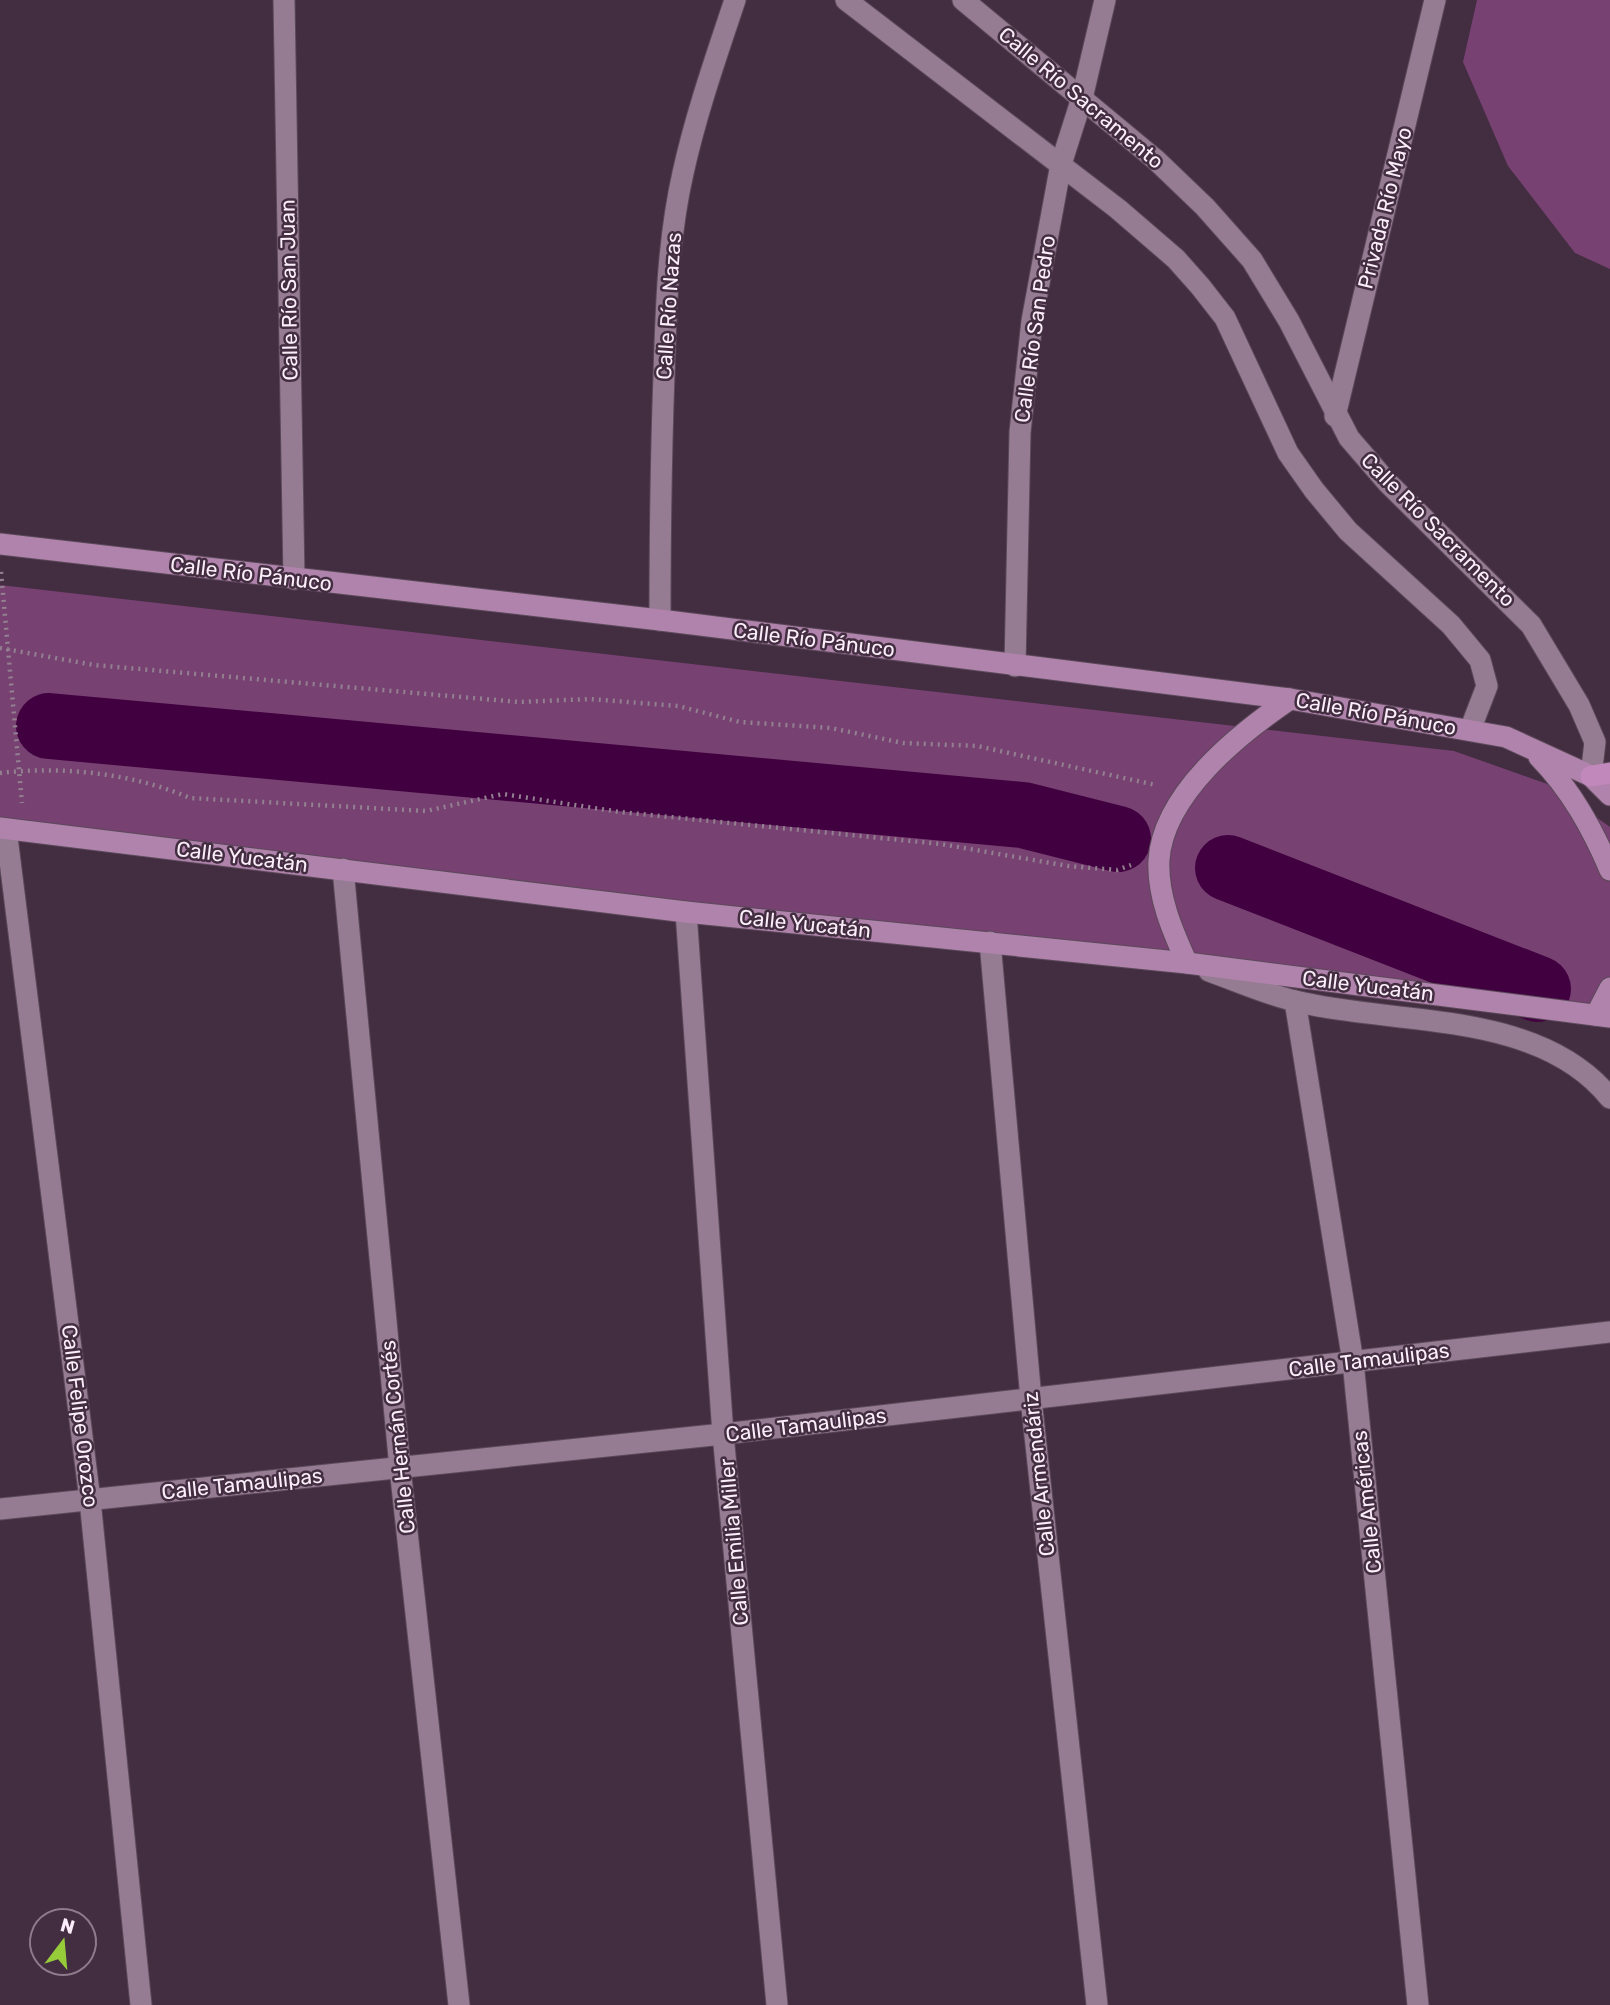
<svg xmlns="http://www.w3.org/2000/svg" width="1610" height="2005" font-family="Rubik,sans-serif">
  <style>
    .green { fill: #774172 }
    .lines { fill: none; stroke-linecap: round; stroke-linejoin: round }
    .river { stroke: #41003f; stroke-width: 66 }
    .minor-casing { stroke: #5b4959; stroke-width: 23 }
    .major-casing { stroke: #5b4959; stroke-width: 23 }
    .highway-casing { stroke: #5b4959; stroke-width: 23 }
    .path { stroke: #938091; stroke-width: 4.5; stroke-dasharray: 2 5; stroke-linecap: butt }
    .minor { stroke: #957c92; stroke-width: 21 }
    .major { stroke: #af83ab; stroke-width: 21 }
    .highway { stroke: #c188bc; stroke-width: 21 }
    .labels { text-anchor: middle; stroke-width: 5; stroke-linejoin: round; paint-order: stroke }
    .street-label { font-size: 21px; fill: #fbedf9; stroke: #432d41 }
  </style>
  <rect width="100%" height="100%" fill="#432d41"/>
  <g class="green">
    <polygon points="1477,0 1610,0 1610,269 1575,253 1508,166 1463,62"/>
    <polygon points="0,585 1454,751 1553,786 1610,827 1610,1026 0,818"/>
  </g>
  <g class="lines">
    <g class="river">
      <polyline points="49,726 1023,815 1118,839"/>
      <polyline points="1228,868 1538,989"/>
    </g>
    <g class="minor-casing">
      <g id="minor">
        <polyline points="284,0 294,579"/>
        <polyline points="846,0 1118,209 1176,259 1200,286 1225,318 1288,453 1314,490 1348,531 1451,625 1480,660 1487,686 1470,730"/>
        <polyline points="963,0 1156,160 1205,207 1252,260 1289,321 1349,438 1387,482 1531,625 1579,705 1595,742 1591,776"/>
        <polyline points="1335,416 1435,0"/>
        <path d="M660,620c0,-82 1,-163 4,-245 2,-67 4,-136 19,-202 13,-59 33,-116 52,-173"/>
        <polyline points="1015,666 1020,432 1032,321 1061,164 1082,98 1105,0"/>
        <polyline points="6,829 90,1500 141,2005"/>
        <polyline points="343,869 400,1468 459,2005"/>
        <polyline points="686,912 723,1434 777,2005"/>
        <polyline points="990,942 1031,1399 1097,2005"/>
        <path d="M1209,971c28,10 57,23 86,30 100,25 244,8 315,97"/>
        <polyline points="1295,1001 1353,1362 1418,2005"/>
        <polyline points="0,1509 723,1434 1610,1332"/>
      </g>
    </g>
    <g class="major-casing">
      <g id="major">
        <polyline points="0,544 660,620 1290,699 1506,737 1591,776 1610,795"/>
        <path d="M1539,757c32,33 53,71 71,113"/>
        <polyline points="0,828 686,912 1187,963 1610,1017"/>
        <path d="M1187,963c-14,-31 -30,-67 -28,-103 4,-66 81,-127 131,-161"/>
        <polyline points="1596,1015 1610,988"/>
      </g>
    </g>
    <g class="highway-casing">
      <polyline id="highway" points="1591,776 1610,773"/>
    </g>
    <g class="path">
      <polyline points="1,572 22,803"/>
      <polyline points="0,648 94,665 519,702 590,699 678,706 740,722 831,728 903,743 977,746 1156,785"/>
      <path d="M0,773c62,-7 132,0 190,25l236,13 77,-17 117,18 321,32 127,22 49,4 14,-5"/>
    </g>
    <use href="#minor" class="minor"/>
    <use href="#major" class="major"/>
    <use href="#highway" class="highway"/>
  </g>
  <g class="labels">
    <g class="street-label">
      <text transform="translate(1081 98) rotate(40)" y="7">Calle Río Sacramento</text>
      <text transform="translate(1385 208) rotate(-76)" y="7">Privada Río Mayo</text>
      <text transform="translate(289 290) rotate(-91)" y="7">Calle Río San Juan</text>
      <text transform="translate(669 306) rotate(-86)" y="7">Calle Río Nazas</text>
      <text transform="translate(1035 329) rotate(-82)" y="7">Calle Río San Pedro</text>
      <text transform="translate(1438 530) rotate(45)" y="7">Calle Río Sacramento</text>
      <text transform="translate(251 574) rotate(7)" y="7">Calle Río Pánuco</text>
      <text transform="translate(814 640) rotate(7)" y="7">Calle Río Pánuco</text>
      <text transform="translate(1376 714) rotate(10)" y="7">Calle Río Pánuco</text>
      <text transform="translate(242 857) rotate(7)" y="7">Calle Yucatán</text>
      <text transform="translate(805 924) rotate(6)" y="7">Calle Yucatán</text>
      <text transform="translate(1368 986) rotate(7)" y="7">Calle Yucatán</text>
      <text transform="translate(1369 1360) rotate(-7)" y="7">Calle Tamaulipas</text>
      <text transform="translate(80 1416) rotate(83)" y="7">Calle Felipe Orozco</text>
      <text transform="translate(806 1425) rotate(-7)" y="7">Calle Tamaulipas</text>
      <text transform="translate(398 1437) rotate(-96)" y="7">Calle Hernán Cortés</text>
      <text transform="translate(1039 1474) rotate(-96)" y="7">Calle Armendáriz</text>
      <text transform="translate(242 1484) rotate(-6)" y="7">Calle Tamaulipas</text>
      <text transform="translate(1367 1502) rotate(-96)" y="7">Calle Américas</text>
      <text transform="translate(734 1542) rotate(-95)" y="7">Calle Emilia Miller</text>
    </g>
  </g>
  <g transform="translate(63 1942) rotate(16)"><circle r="33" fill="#432d41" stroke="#8d7a8b" stroke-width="2"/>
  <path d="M0-5L12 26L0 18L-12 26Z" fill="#96cc3a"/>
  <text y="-10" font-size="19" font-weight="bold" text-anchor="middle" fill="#fbedf9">N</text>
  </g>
</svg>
